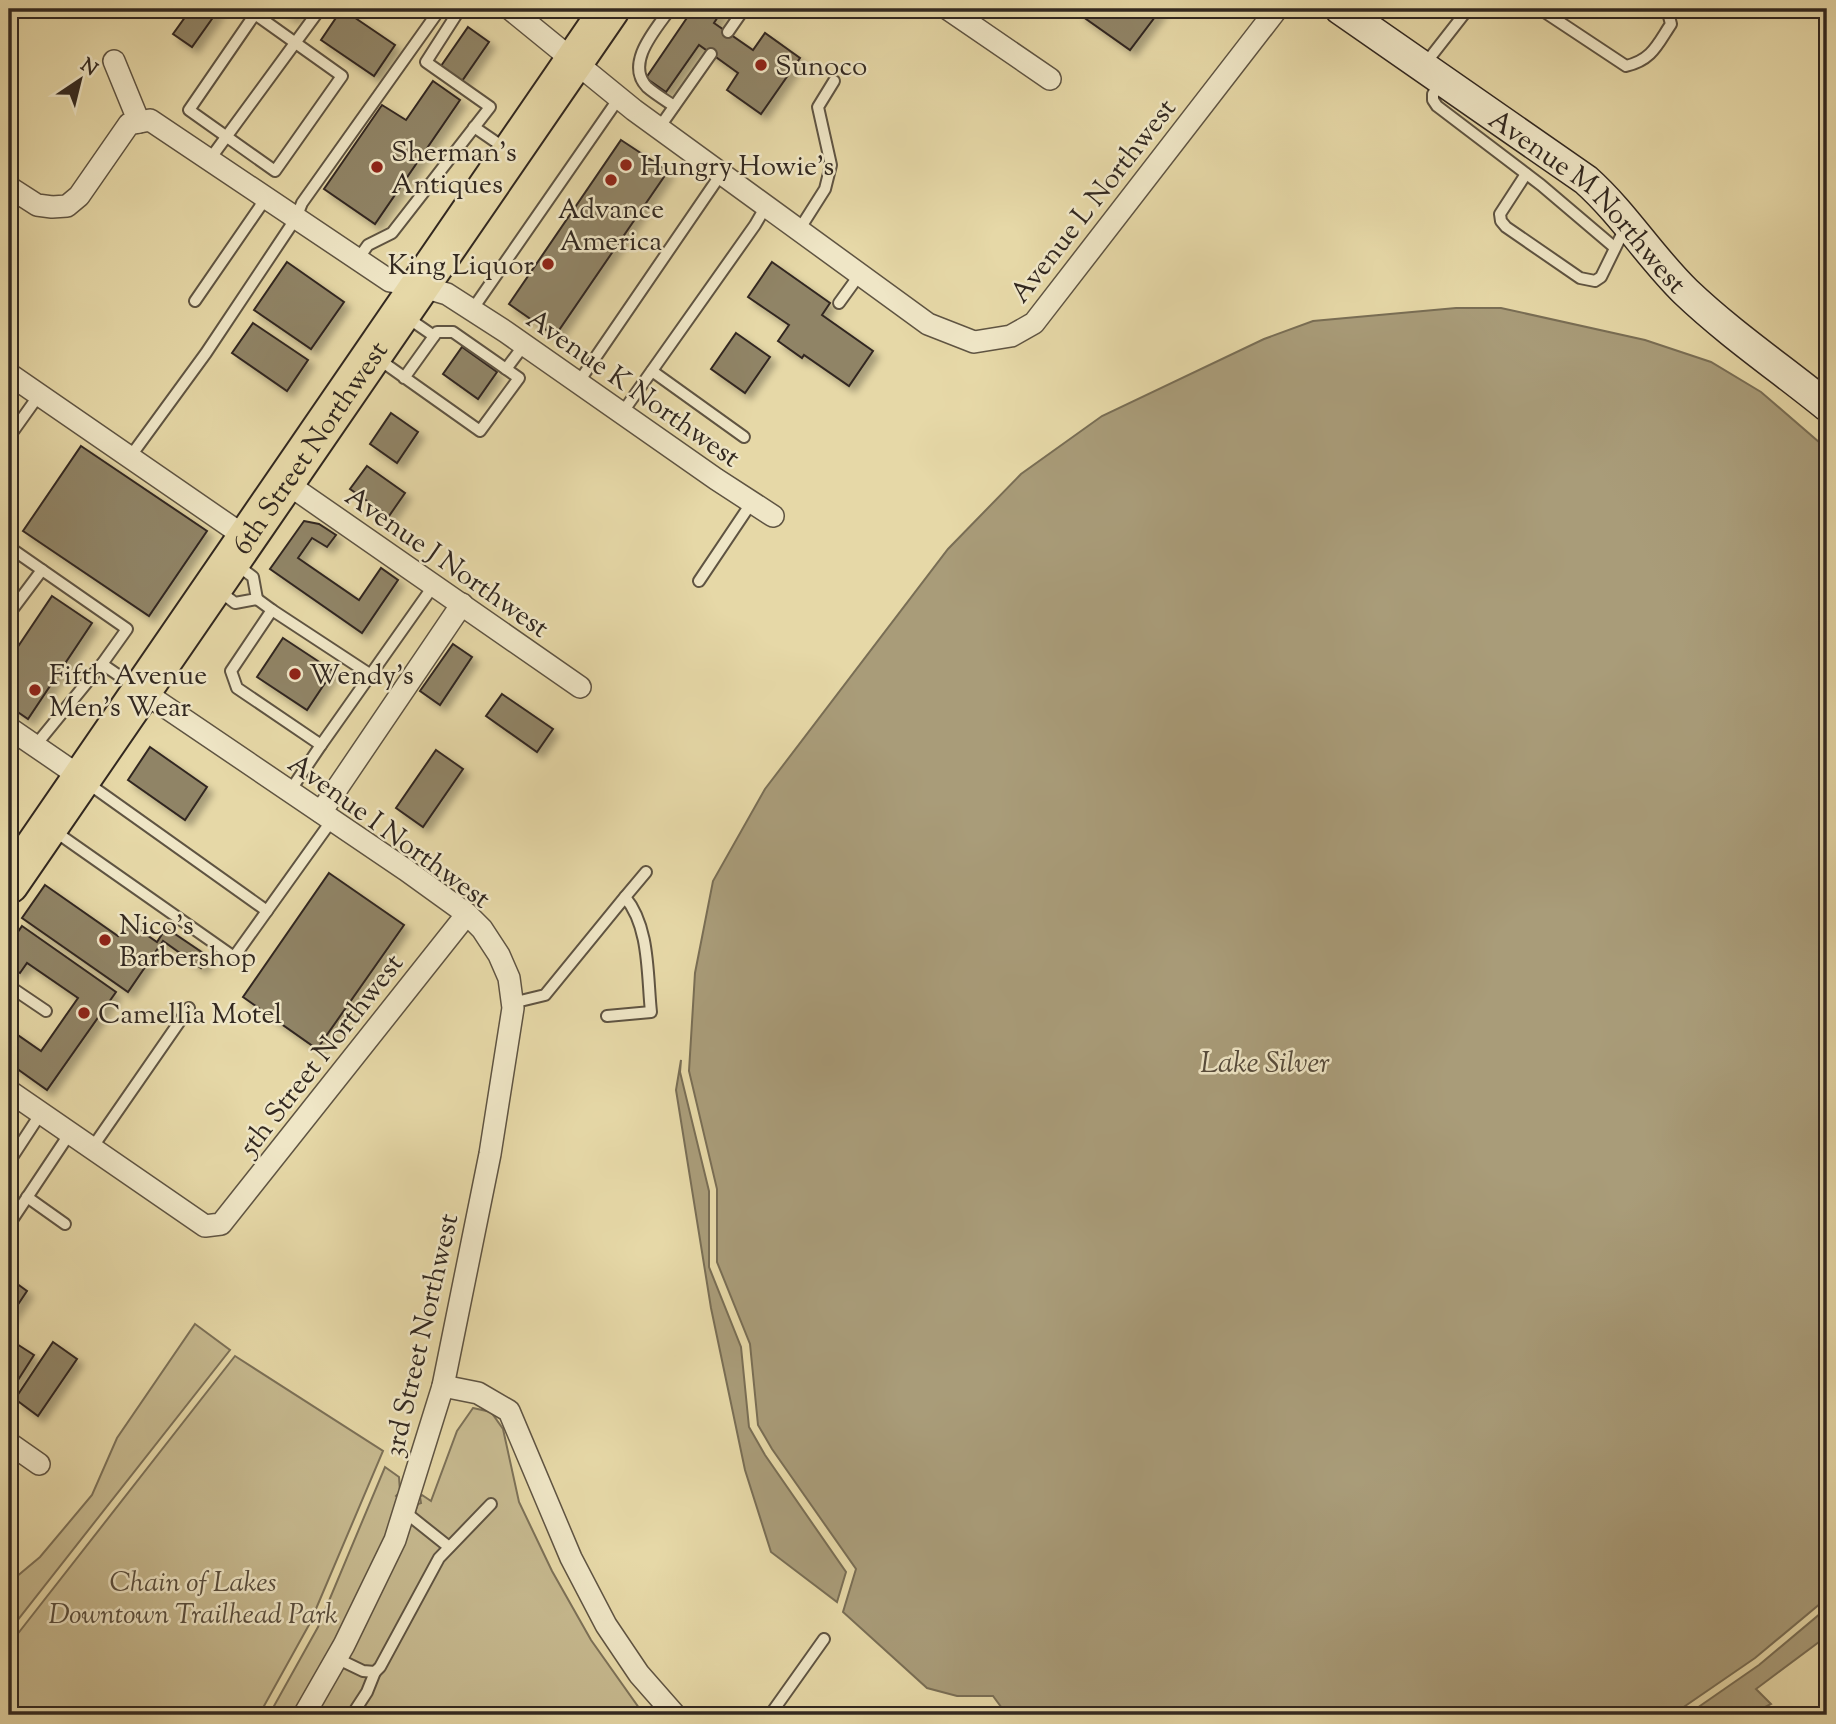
<svg xmlns="http://www.w3.org/2000/svg" width="1836" height="1724" font-family="'Sorts Mill Goudy',serif">
  <style>
    .green { fill: #c7ba90; stroke: #7c7158; stroke-width: 2 }
    .water { fill: #a99c79; stroke: #796e55; stroke-width: 2 }
    .building { fill: #908466; stroke: #322820; stroke-width: 2; filter: url(#shadow) }
    .lines { fill: none; stroke-linecap: round; stroke-linejoin: round }
    .lane-casing { stroke: #5f5442; stroke-width: 14 }
    .street-casing { stroke: #5f5442; stroke-width: 24 }
    .secondary-casing { stroke: #322820; stroke-width: 33 }
    .highway-casing { stroke: #322820; stroke-width: 42 }
    .lane { stroke: #efe6c6; stroke-width: 10 }
    .street { stroke: #efe6c6; stroke-width: 21 }
    .secondary { stroke: #efe6c6; stroke-width: 30 }
    .highway { stroke: #e6d8a7; stroke-width: 38 }
    .poi-dot { fill: #8f2418; stroke: #efe6c6; stroke-width: 2.5 }
    .labels { text-anchor: middle; stroke-width: 5; stroke-linejoin: round; paint-order: stroke }
    .poi-label { font-size: 28px; fill: #322820; stroke: #efe6c6; text-anchor: start }
    .street-label { font-size: 28px; fill: #322820; stroke: #efe6c6 }
    .park-label { font-size: 28px; font-style: italic; fill: #574c3c; stroke: #efe6c6 }
    .water-label { font-size: 30px; font-style: italic; fill: #564b3b; stroke: #efe6c6 }
  </style>
  <defs>
    <filter id="shadow"><feDropShadow dx="6" dy="6" stdDeviation="3.5" flood-color="#0004"/></filter>
  </defs>
  <rect width="100%" height="100%" fill="#e6d8a7"/>
  <filter id="stains"><feTurbulence type="fractalNoise" baseFrequency=".00286" numOctaves="4"/><feColorMatrix values="0 0 0 0 .2 0 0 0 0 .09 0 0 0 0 .02 0 0 0 .5 -.17"/></filter>
  <radialGradient id="worn" r=".72"><stop offset=".6" stop-color="#630" stop-opacity="0"/><stop offset="1" stop-color="#630" stop-opacity=".3"/></radialGradient>
  <g class="green">
    <polygon points="195,1324 230,1350 9,1631 9,1583 40,1557 92,1495 117,1438"/>
    <polygon points="235,1356 383,1451 310,1623 259,1715 9,1715 9,1645"/>
    <polygon points="473,1408 491,1412 503,1429 519,1502 552,1571 591,1640 644,1715 315,1715 404,1544 418,1504 421,1503 420,1497 422,1495 431,1501 457,1431"/>
    <path d="M385,1467l14,10 1,15 -4,4 3,3c-25,76 -67,147 -106,216h-24l49,-88z"/>
  </g>
  <g class="water">
    <polygon points="1456,308 1501,308 1645,340 1711,362 1761,392 1827,449 1827,1598 1755,1658 1672,1715 1007,1715 993,1696 957,1696 927,1688 843,1612 856,1569 772,1449 758,1425 750,1344 717,1262 717,1189 689,1071 695,973 713,881 765,789 948,549 1021,474 1102,416 1264,339 1313,321"/>
    <polygon points="681,1060 680,1072 709,1191 709,1267 741,1347 749,1427 765,1455 846,1572 837,1602 771,1552 745,1470 711,1308 676,1090"/>
    <polygon points="1827,1608 1827,1636 1756,1689 1771,1704 1750,1715 1687,1715 1759,1665"/>
  </g>
  <g class="building">
    <polygon points="181,9 219,9 192,47 173,34 188,13"/>
    <polygon points="281,9 298,9 293,17"/>
    <polygon points="342,9 395,45 374,76 321,40"/>
    <polygon points="693,9 723,9 714,23 753,50 765,33 800,58 761,114 727,90 738,73 699,45 666,92 646,78"/>
    <polygon points="1083,9 1161,9 1130,50 1079,14"/>
    <polygon points="468,27 489,42 462,81 441,66"/>
    <polygon points="433,81 460,100 375,224 324,189 382,105 406,120"/>
    <polygon points="621,140 668,171 555,336 509,304"/>
    <polygon points="287,262 344,302 311,349 254,310"/>
    <polygon points="772,262 830,303 822,315 873,351 849,386 804,355 802,358 778,341 789,325 748,297"/>
    <polygon points="253,323 308,360 287,391 232,353"/>
    <polygon points="736,333 770,357 745,393 711,369"/>
    <polygon points="462,347 497,372 478,399 443,374"/>
    <polygon points="391,413 418,432 397,463 370,444"/>
    <polygon points="81,446 207,531 149,616 23,531"/>
    <polygon points="367,466 405,493 389,516 350,489"/>
    <polygon points="304,521 319,524 336,535 327,547 312,538 298,558 359,600 381,568 398,580 362,633 270,569"/>
    <polygon points="52,596 92,623 28,719 9,706 9,660"/>
    <polygon points="283,638 333,671 307,710 257,677"/>
    <polygon points="453,644 472,657 440,705 420,691"/>
    <polygon points="502,694 553,729 537,752 486,716"/>
    <polygon points="150,747 207,787 185,820 128,780"/>
    <polygon points="436,750 463,769 423,827 396,808"/>
    <polygon points="329,873 404,925 317,1049 243,997"/>
    <polygon points="45,885 118,936 128,922 157,942 166,928 209,957 201,968 163,941 128,992 22,918"/>
    <polygon points="22,926 116,992 47,1090 9,1063 9,1029 41,1051 78,998 27,963 20,973 9,966 9,945"/>
    <polygon points="9,1278 27,1291 9,1318"/>
    <polygon points="9,1339 34,1355 11,1391 9,1389"/>
    <polygon points="53,1342 77,1359 38,1416 15,1399"/>
  </g>
  <g class="lines">
    <g class="lane-casing">
      <g id="lane">
        <path d="M670,9c-13,19 -46,54 -23,78 8,7 18,13 27,19"/>
        <path d="M1540,9l86,57c26,-6 31,-21 45,-42l-4,-15"/>
        <polygon points="255,14 342,76 275,171 189,110"/>
        <polyline points="728,32 744,9"/>
        <polyline points="1425,64 1468,9"/>
        <polyline points="1441,83 1433,94 1433,100 1437,106 1541,185 1614,247"/>
        <polyline points="474,127 506,149"/>
        <polyline points="659,128 711,54"/>
        <polyline points="210,159 320,9"/>
        <polyline points="1526,174 1500,214 1501,221 1506,227 1580,278 1595,281 1601,277 1626,226"/>
        <polyline points="799,230 825,189 831,165 818,107 834,81"/>
        <polyline points="358,259 368,245 392,233 490,107 426,62 460,9"/>
        <polyline points="195,301 266,198"/>
        <polyline points="839,303 860,274"/>
        <polyline points="472,310 619,98"/>
        <polyline points="405,316 434,336"/>
        <polyline points="377,358 480,431 519,378 453,332 437,332 404,378"/>
        <polyline points="506,369 524,345"/>
        <polyline points="652,371 744,437"/>
        <polyline points="578,383 721,174"/>
        <polyline points="622,413 755,225 766,206"/>
        <polyline points="9,437 39,395"/>
        <polyline points="130,457 206,353 296,218 302,203 440,9"/>
        <polyline points="9,547 127,629 102,664 137,688"/>
        <polyline points="699,581 752,502"/>
        <polyline points="218,590 235,603 257,599 253,577 237,565"/>
        <polyline points="257,599 272,610 231,671 237,688 321,745 434,585"/>
        <polyline points="272,610 371,675"/>
        <polyline points="9,614 42,570"/>
        <polyline points="35,746 102,664"/>
        <polyline points="86,782 267,911"/>
        <polyline points="290,791 321,745"/>
        <polyline points="53,830 234,957 332,820"/>
        <polyline points="625,897 646,872"/>
        <polyline points="9,986 46,1011"/>
        <path d="M512,1003l33,-8 80,-98c25,30 22,78 26,115l-44,4"/>
        <polyline points="92,1148 189,1008"/>
        <polyline points="9,1162 41,1113"/>
        <polyline points="27,1197 65,1224"/>
        <polyline points="10,1223 70,1133"/>
        <polyline points="405,1512 449,1547"/>
        <polyline points="336,1658 363,1671 375,1672 380,1667 439,1558 491,1504"/>
        <polyline points="352,1715 367,1692 375,1672"/>
        <polyline points="770,1715 824,1639"/>
      </g>
    </g>
    <g class="street-casing">
      <g id="street">
        <polyline points="510,9 634,110 928,324 974,342 1011,336 1034,323 1277,9"/>
        <polyline points="948,9 1050,79"/>
        <polyline points="114,61 139,122"/>
        <polyline points="9,187 37,205 52,207 67,206 79,196 129,124 150,120 390,281 420,286 447,294 506,332 716,479 773,516"/>
        <polyline points="9,374 247,538"/>
        <polyline points="285,482 580,687"/>
        <polyline points="142,691 406,870 467,914 482,929 499,955 509,978 513,1008 490,1154 443,1386 395,1540 344,1645 304,1715"/>
        <polyline points="9,728 82,778"/>
        <polyline points="321,812 462,604"/>
        <polyline points="9,1091 205,1226 221,1224 467,914"/>
        <polyline points="443,1386 478,1393 509,1411 571,1558 606,1625 639,1674 675,1715"/>
        <polyline points="9,1443 39,1464"/>
      </g>
    </g>
    <g class="secondary-casing">
      <g id="secondary">
        <path id="s1" d="M1340,9l246,171c38,34 64,77 100,112 43,41 94,76 141,114"/>
      </g>
    </g>
    <g class="highway-casing">
      <g id="highway">
        <path id="s2" d="M9,884l601,-875"/>
      </g>
    </g>
    <use href="#lane" class="lane"/>
    <use href="#street" class="street"/>
    <use href="#secondary" class="secondary"/>
    <use href="#highway" class="highway"/>
  </g>
  <g class="poi-dot">
    <circle cx="761" cy="65" r="7"/>
    <circle cx="626" cy="165" r="7"/>
    <circle cx="377" cy="167" r="7"/>
    <circle cx="611" cy="180" r="7"/>
    <circle cx="548" cy="264" r="7"/>
    <circle cx="295" cy="674" r="7"/>
    <circle cx="35" cy="690" r="7"/>
    <circle cx="105" cy="940" r="7"/>
    <circle cx="84" cy="1013" r="7"/>
  </g>
  <g class="labels">
    <g class="poi-label">
      <text x="775" y="75">Sunoco</text>
      <text x="391" y="161">Sherman’s<tspan x="391" dy="32">Antiques</tspan></text>
      <text x="640" y="175">Hungry Howie's</text>
      <text x="611" y="218" text-anchor="middle">Advance<tspan x="611" dy="32">America</tspan></text>
      <text x="534" y="274" text-anchor="end">King Liquor</text>
      <text x="49" y="684">Fifth Avenue<tspan x="49" dy="32">Men's Wear</tspan></text>
      <text x="309" y="684">Wendy's</text>
      <text x="119" y="934">Nico's<tspan x="119" dy="32">Barbershop</tspan></text>
      <text x="98" y="1023">Camellia Motel</text>
    </g>
    <g class="street-label">
      <text transform="translate(1092 200) rotate(-52)" y="10">Avenue L Northwest</text>
      <text dy="10" stroke="none"><textPath href="#s1" startOffset="315">Avenue M Northwest</textPath></text>
      <text transform="translate(634 387) rotate(35)" y="10">Avenue K Northwest</text>
      <text dy="10" stroke="none"><textPath href="#s2" startOffset="530">6th Street Northwest</textPath></text>
      <text transform="translate(448 561) rotate(35)" y="10">Avenue J Northwest</text>
      <text transform="translate(390 830) rotate(36)" y="10">Avenue I Northwest</text>
      <text transform="translate(320 1054) rotate(-52)" y="10">5th Street Northwest</text>
      <text transform="translate(420 1335) rotate(-77)" y="10">3rd Street Northwest</text>
    </g>
    <g class="park-label">
      <text x="193" y="1591">Chain of Lakes<tspan x="193" dy="32">Downtown Trailhead Park</tspan></text>
    </g>
    <g class="water-label">
      <text x="1265" y="1072">Lake Silver</text>
    </g>
  </g>
  <rect width="1836" height="1724" fill="none" stroke="#e6d8a7" stroke-width="35"/>
  <rect x="10" y="10" width="1815" height="1703" fill="none" stroke="#322820" stroke-width="3.5"/>
  <rect x="18" y="18" width="1801" height="1689" fill="none" stroke="#322820" stroke-width="2"/>
  <g transform="translate(80 80) rotate(35)" stroke="#efe6c6" stroke-width="5" paint-order="stroke">
  <path d="M0-5L12 26L0 18L-12 26Z" fill="#322820"/>
  <text y="-10" font-size="19" font-weight="bold" text-anchor="middle" fill="#322820">N</text>
  </g>
  <rect width="100%" height="100%" filter="url(#stains)"/>
  <rect width="100%" height="100%" fill="url(#worn)"/>
</svg>
